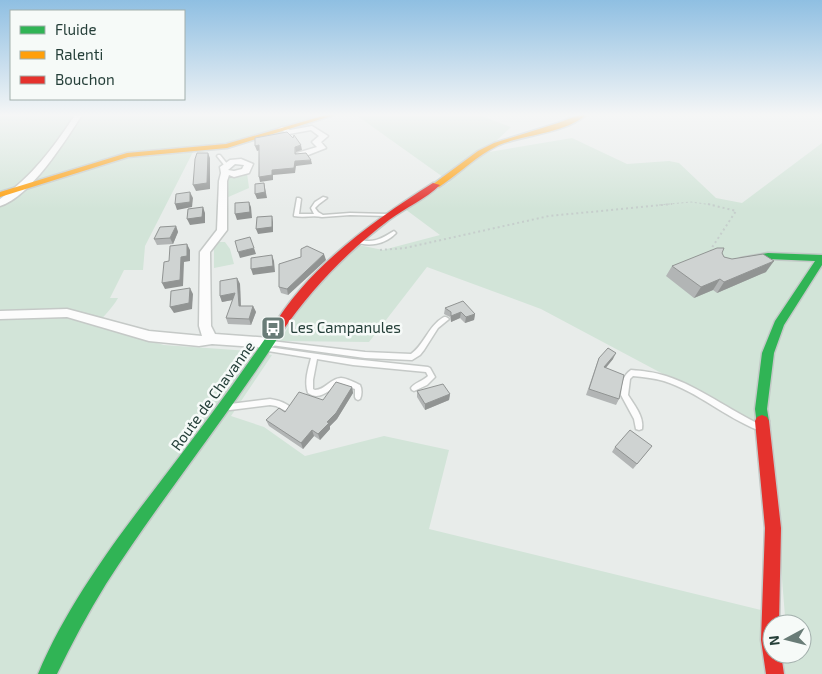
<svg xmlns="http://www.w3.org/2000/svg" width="822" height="674" font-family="'Exo 2',sans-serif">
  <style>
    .green { fill: #d2e4d8; fill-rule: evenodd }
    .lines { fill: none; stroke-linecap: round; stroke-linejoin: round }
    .lane-casing { stroke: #c5c9c7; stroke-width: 3 }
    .street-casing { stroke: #c5c9c7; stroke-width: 3 }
    .fast-casing { stroke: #c3c9c7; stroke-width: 3 }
    .slow-casing { stroke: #c3c9c7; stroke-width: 3 }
    .jam-casing { stroke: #c3c9c7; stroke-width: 3 }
    .path-far1 { stroke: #c6cecc; stroke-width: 1; stroke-dasharray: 2 2.5; stroke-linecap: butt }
    .path { stroke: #c6cecc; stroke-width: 2; stroke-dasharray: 2 3; stroke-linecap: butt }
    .lane { fill: #fcfcfc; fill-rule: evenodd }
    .street { fill: #fcfcfc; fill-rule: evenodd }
    .fast { fill: #30b455; fill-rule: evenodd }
    .slow { fill: #ff9f0a; fill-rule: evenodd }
    .jam { fill: #e5322d; fill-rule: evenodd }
    .wall { fill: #b2b5b5 }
    .shaded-wall { fill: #919493 }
    .building { fill: #cfd3d2; stroke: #919493 }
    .labels { text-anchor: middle; stroke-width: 5; stroke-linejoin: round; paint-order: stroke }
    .poi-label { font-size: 15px; fill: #253f39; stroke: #f6faf8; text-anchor: start }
    .street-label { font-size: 15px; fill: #253f39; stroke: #f6faf8 }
  </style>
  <rect width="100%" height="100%" fill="#e8ecea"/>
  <g class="green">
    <path d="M0,115h336l-105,28 -36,5 -50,98 -2,24h-19l-14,28h8c-6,11 -15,18 -22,28l68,19 85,6 23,4 -41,61 33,11 41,29 79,-20 65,14 -20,79 356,87 -15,-185 -229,-122 -114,-42 -58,75 -89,-1 27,-47 51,-49 25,5 57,-15 -35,-26 45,-27 -94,-67h123l32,12 -28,26 89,-15 55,26 42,-3 10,2 37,35 26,5 80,-60v531h-822zM772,624h30v30h-30z"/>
    <polygon points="247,173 249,188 226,198 227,178 244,176 244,174"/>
    <polygon points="219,242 225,242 230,249 234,264 214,268 214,248"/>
  </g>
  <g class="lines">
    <g class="lane-casing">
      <g id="lane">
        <polygon points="218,155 220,155 228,165 227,166 225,166 217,156"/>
        <path d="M323,197l4,1 -8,6 -4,4 3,4 5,3 27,-2 38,1 2,1 -2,1 -38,-1 -28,2c-9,-2 -18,1 -28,-1v-1l3,-17h2l2,1 -2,15h15l-3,-6 4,-6z"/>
        <path d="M394,231l2,2c-10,11 -28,15 -42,8l3,-2c16,5 24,0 37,-8z"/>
        <path d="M444,317h2l3,2 -11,9 -14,22 -4,5 -8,5 -47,-2 -94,-13h-2l-1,-2 1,-2h2l94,11 46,2c14,-10 17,-28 33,-37z"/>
        <path d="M266,347h2l85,12 75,8 2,1 5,9 -8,8 -13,6 -2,-1 -1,-2c3,-5 12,-7 17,-12l-2,-4 -73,-7 -36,-6 -4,21v9l2,1c10,0 16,-12 26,-12 5,0 15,5 19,7 2,4 2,10 0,14l-2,1 -2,-1 -1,-2v-8l-14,-5c-12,4 -20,18 -33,9 -4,-12 0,-23 3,-35l-43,-7h-2l-1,-2z"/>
        <path d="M631,370c12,1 23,2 35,6 34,11 63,34 95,49l1,2 -1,2 -3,1c-33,-13 -60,-38 -94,-49 -11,-3 -21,-4 -31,-5l-3,3 -2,16c6,10 16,21 14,34l-3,1 -3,-1 -2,-10 -13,-24c1,-10 1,-19 10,-25z"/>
        <path d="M270,399c8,1 17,4 22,10l-1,2 -3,1 -12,-6 -6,-1 -40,5 -3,-1 -1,-2 1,-2 3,-1z"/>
      </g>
    </g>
    <g class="street-casing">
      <g id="street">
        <path d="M75,115h7c-17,26 -52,82 -82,91v-7c32,-22 54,-52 75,-84z"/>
        <polygon points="312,126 328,136 321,142 326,148 303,157 297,157 297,153 317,147 312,142 319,136 311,130 289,134 278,129 282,127 290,130"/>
        <path d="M241,159l12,5 -4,9 -15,4 -5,-2 -2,6v49l-17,22 1,74 4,8 55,4 4,2 2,3 -2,3 -4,2 -58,-4 -13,2 -50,-5 -82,-24 -67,2v-8l67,-2 82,22 53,5 -3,-10 1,-74 17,-22 2,-49 2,-8 -1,-6 10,-7zM235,164l9,1 -2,4 -8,2 -6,-1z"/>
      </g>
    </g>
    <g class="fast-casing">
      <g id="fast">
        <polygon points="768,253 822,255 822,265 784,325 774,353 767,409 769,421 767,425 762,427 757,425 755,409 762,353 775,321 815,261 768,259 741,264 736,261 741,258"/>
        <path d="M277,326l4,1 2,3 -2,3c-55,86 -120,165 -175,251 -18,29 -34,59 -49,90h-19c28,-67 75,-131 119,-188 40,-52 79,-104 116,-159z"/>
      </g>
    </g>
    <g class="slow-casing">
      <g id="slow">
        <polygon points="326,115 334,115 227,148 128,157 0,197 0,192 127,153 226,144"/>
        <path d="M579,115h7c-23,19 -60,19 -87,30 -22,10 -40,29 -60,42l-7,-2 46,-34 16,-8 64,-20z"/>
      </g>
    </g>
    <g class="jam-casing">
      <g id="jam">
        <path d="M433,183l7,2c-14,14 -35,23 -51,35 -42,32 -78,69 -108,113h-8l-2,-3c37,-63 102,-109 162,-147z"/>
        <polygon points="762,415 767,417 769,421 781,528 779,624 772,624 772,654 781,654 784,674 766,674 761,640 765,528 755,421 757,417"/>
      </g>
    </g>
    <g class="path-far1">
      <path d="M23,115l2,3c10,3 20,3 29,-3"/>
      <polyline points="659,205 691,202 713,205"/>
    </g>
    <g class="path">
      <polyline points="708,204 736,211 711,249 711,252"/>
      <polyline points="380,250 405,248 549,216 672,204"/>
    </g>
    <use href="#lane" class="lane"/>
    <use href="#street" class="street"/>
    <use href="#fast" class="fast"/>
    <use href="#slow" class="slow"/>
    <use href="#jam" class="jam"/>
  </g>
  <g class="wall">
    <polygon points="176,226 178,232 173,244 157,245 154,239"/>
    <polygon points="722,253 724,257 766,272 717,293 713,290 694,298 666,276 672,266"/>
    <polygon points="326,260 288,295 281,293 279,287"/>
    <polygon points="237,278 240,284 241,306 253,306 256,312 251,325 228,324 226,318 233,300 222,302 220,296"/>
    <polygon points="445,308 475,314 474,320 465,323 460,318 451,322 450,317 444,314"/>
    <polygon points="599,358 613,359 606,368 619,399 616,405 586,395 597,363"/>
    <polygon points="352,387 353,393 337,419 330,426 330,429 320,440 314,436 303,449 269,426 266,420 285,412 323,400"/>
    <polygon points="417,391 450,394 449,400 425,410 417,397"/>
    <polygon points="652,446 633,469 612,452 615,447"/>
  </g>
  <g class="shaded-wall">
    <polygon points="259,145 260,150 257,151 255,146"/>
    <polygon points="301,145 302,150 296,152 296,158 295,147"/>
    <polygon points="208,153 210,158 210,189 196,191 193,185"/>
    <polygon points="311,160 312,164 296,166 295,173 273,175 273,180 260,182 259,177 272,170 295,161"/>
    <polygon points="264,183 267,198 257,199 255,194"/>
    <polygon points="190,192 193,198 192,207 177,210 175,204"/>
    <polygon points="249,202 251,207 252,218 237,220 235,214"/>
    <polygon points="203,207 205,213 205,223 190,225 187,219"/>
    <polygon points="272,216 273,222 273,232 258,234 256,229"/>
    <polygon points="176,226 178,232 173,244 170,238"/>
    <polygon points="187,244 190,250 190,261 184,262 183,286 165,289 162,283"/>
    <polygon points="254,248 256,254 240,258 238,252"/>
    <polygon points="324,254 326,260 288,295 287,289"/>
    <polygon points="272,255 274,261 275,272 253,275 251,269"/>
    <polygon points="774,261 766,272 717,293 724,282"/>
    <polygon points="237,278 240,284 241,312 239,306"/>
    <polygon points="720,279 713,290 694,298 701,287"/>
    <polygon points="190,288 193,294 192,309 174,313 170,307"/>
    <polygon points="235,293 237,299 222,302 220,296"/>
    <polygon points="253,306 256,312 251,325 249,319"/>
    <polygon points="461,312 460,318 451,322 451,316"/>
    <polygon points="475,314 474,320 465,323 466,317"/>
    <polygon points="616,353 613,359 602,372 604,367"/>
    <polygon points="352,387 353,393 337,419 330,426 330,429 320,440 318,434"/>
    <polygon points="450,394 449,400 425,410 425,404"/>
    <polygon points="312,430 314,436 303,449 301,443"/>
  </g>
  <g class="building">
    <polygon points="287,132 293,138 294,135 301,145 295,147 295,154 306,153 311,160 295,161 294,168 272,170 272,175 259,177 259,145 255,146 255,138"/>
    <polygon points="197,153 208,153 207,183 193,185 195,159"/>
    <polygon points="264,183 265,192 255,194 255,184"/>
    <polygon points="190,192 190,202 175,204 176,194"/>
    <polygon points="249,202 250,212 235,214 235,203"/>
    <polygon points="203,207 202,217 187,219 188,209"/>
    <polygon points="272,216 272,227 256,229 257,217"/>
    <polygon points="176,226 170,238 154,239 160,227"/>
    <polygon points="250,237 254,248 238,252 235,241"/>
    <polygon points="187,244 187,256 181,257 180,280 162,283 164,262 169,261 170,246"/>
    <polygon points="307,246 324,254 287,289 279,287 279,264 301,257 301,249"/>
    <polygon points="717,248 724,248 722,253 724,257 732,259 763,254 774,261 724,282 720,279 701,287 672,266"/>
    <polygon points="272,255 273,266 251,269 251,258"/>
    <polygon points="237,278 239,306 253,306 249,319 226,318 235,293 220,296 220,281"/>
    <polygon points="190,288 189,303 170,307 171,291"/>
    <polygon points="463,301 475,314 466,317 461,312 451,316 451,312 445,308"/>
    <polygon points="608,348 616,353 604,367 624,375 619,399 589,389 599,358"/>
    <polygon points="336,382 352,387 336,413 327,422 329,423 318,434 312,430 301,443 266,420 279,408 285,412 299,392 323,400"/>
    <polygon points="443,384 450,394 425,404 417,391"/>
    <polygon points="630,430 652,446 637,464 615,447"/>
  </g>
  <linearGradient id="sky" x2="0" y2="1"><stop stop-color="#8fbfe2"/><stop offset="0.55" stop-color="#f5f6f6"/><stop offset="1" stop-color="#f5f6f6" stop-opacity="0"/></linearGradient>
  <rect width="822" height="209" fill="url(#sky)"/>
  <defs>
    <g id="bus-square" transform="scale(1.25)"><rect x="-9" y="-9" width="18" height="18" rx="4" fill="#697c77" stroke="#f6faf8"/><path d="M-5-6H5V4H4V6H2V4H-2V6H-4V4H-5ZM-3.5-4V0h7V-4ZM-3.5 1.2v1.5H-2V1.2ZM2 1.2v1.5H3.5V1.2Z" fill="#fff"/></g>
  </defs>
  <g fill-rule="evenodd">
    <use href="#bus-square" x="273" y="328"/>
  </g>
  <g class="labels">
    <g class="poi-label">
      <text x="290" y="333">Les Campanules</text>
    </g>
    <g class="street-label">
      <text transform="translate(213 396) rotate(-54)" y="5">Route de Chavanne</text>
    </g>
  </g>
  <rect x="10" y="10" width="175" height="90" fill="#f6faf8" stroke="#a2afac"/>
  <rect x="20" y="26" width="25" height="8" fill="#30b455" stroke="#a2afac"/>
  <text x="55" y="35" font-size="15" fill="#253f39">Fluide</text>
  <rect x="20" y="51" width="25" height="8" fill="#ff9f0a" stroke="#a2afac"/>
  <text x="55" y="60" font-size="15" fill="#253f39">Ralenti</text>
  <rect x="20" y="76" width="25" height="8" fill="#e5322d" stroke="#a2afac"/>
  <text x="55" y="85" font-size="15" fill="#253f39">Bouchon</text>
  <g transform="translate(787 639) rotate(263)"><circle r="24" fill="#f6faf8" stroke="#a2afac"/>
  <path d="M0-4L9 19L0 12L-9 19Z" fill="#697c77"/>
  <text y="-8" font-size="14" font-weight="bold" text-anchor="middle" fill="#253f39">N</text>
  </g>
</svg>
